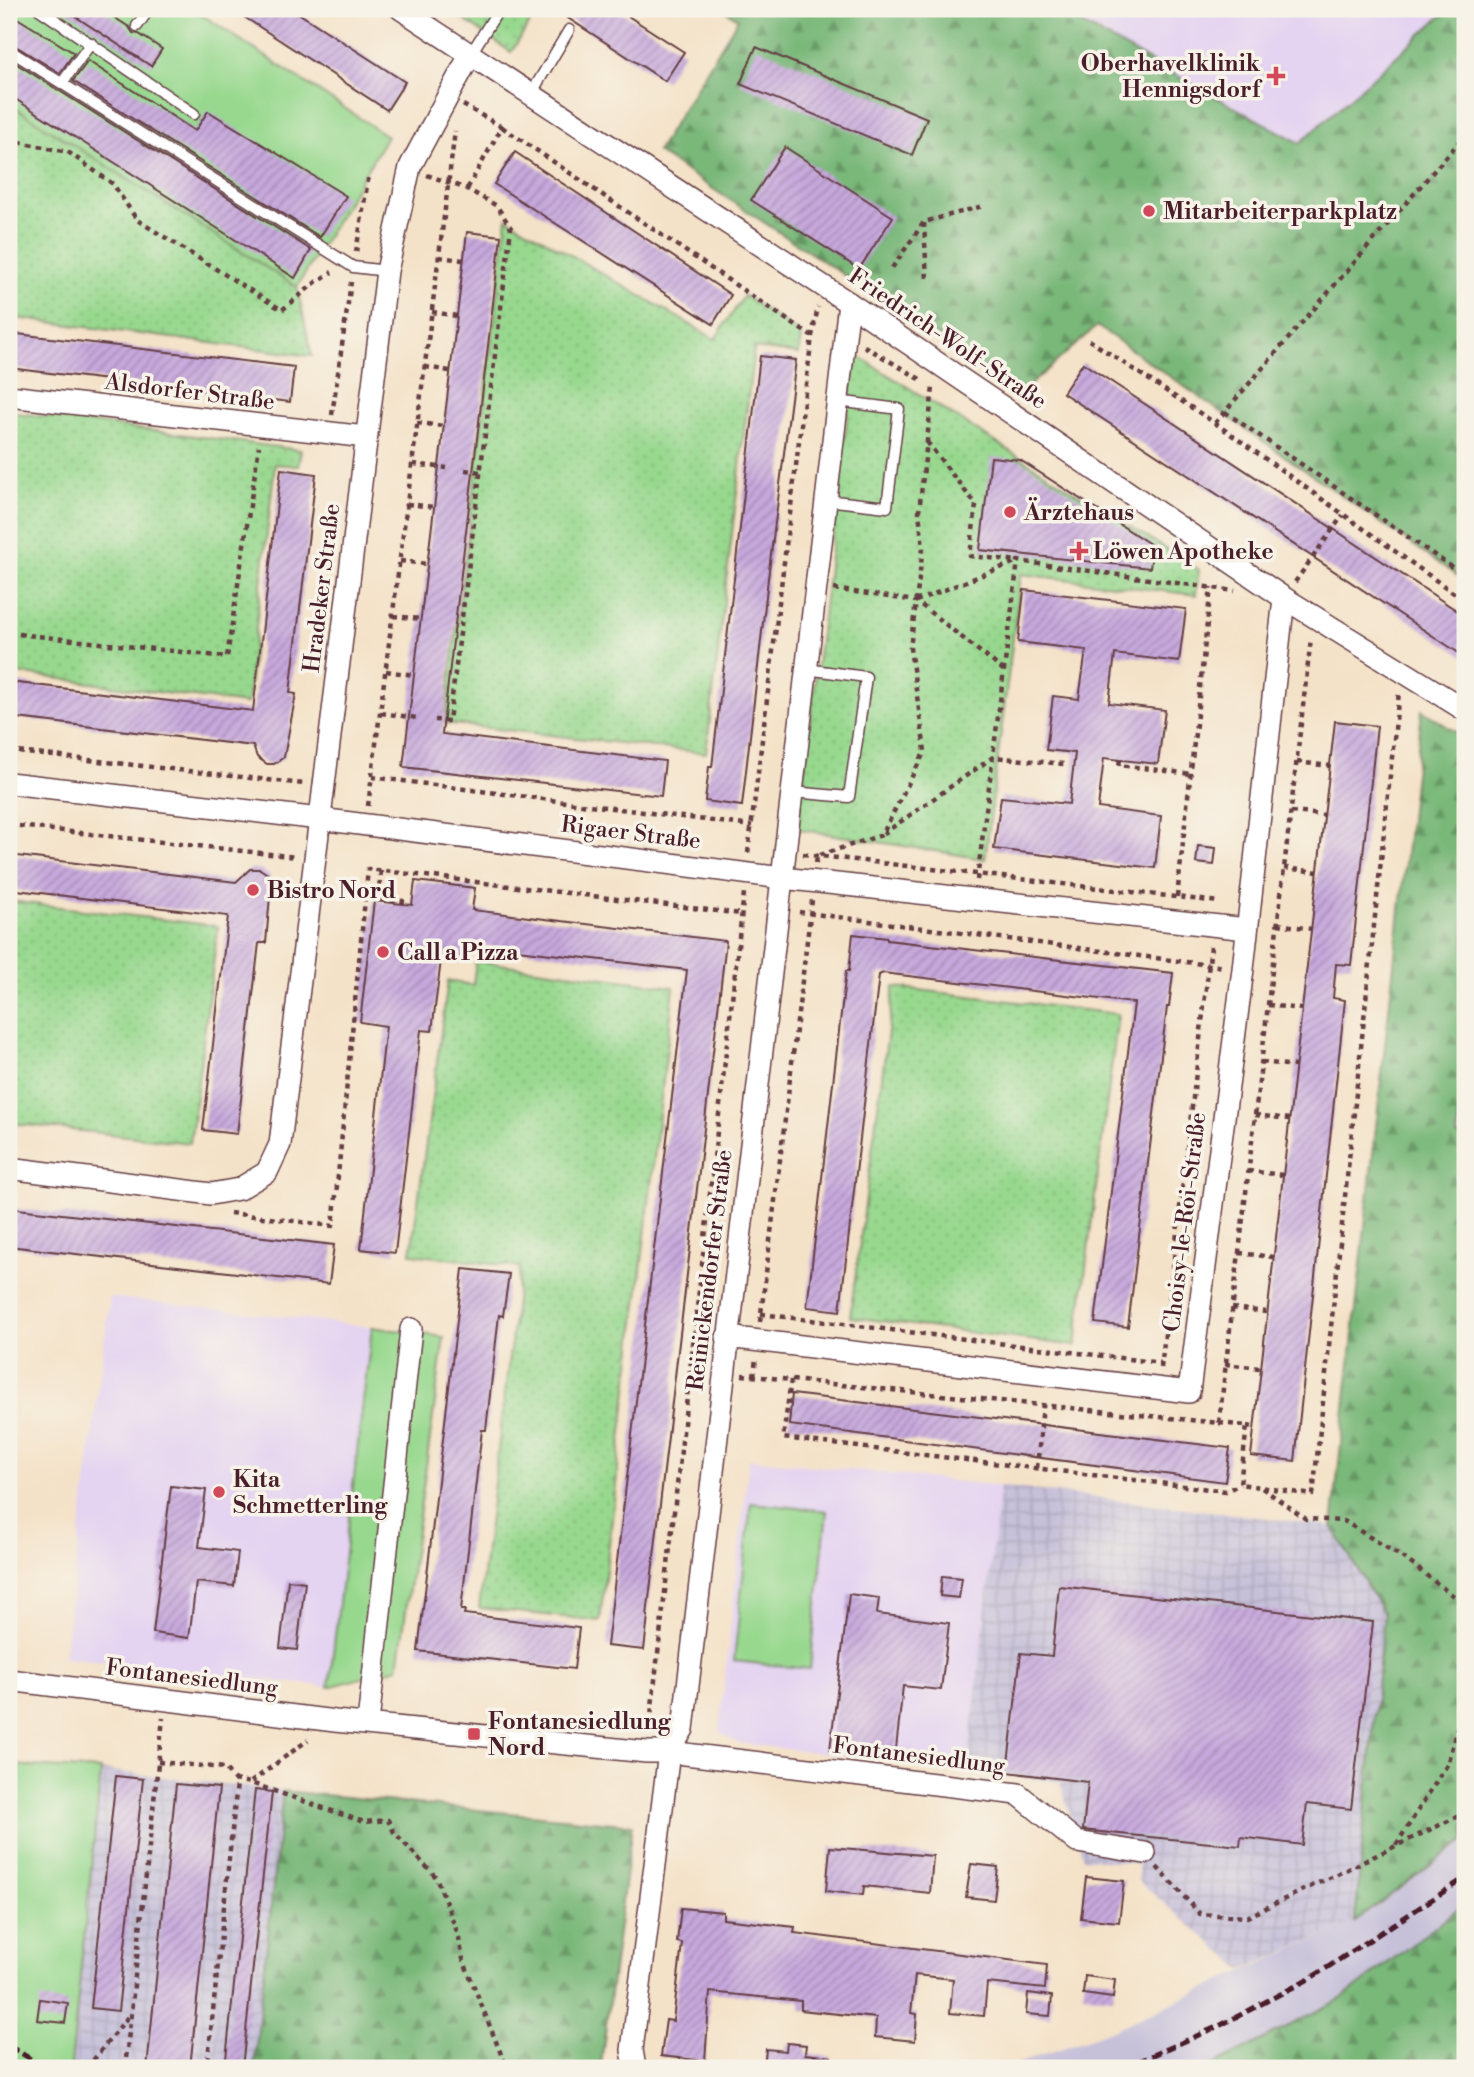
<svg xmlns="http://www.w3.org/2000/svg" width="1474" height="2077" font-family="'Libre Bodoni',serif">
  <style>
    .built { fill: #e4d3f1 }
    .industrial { fill: url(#industrial-grid) }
    .railway { fill: #c6c0d9 }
    .green { fill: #97d88e; stroke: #707c5c; stroke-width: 2 }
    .forest { fill: url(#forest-firs); stroke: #626c52; stroke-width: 2 }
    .park { fill: url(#park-dots); stroke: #707c5c; stroke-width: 2 }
    .building { fill: url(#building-hatch) }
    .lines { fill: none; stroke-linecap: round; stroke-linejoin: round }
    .lane-casing { stroke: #643c43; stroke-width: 13 }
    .street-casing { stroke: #643c43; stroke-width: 24 }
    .path { stroke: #643c43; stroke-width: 4.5; stroke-dasharray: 5 5; stroke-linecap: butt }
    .lane { stroke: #fff; stroke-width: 10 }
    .street { stroke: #fff; stroke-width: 21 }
    .rail { stroke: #4a1f2b; stroke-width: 5; stroke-dasharray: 10 5; stroke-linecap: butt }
    .poi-dot { fill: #d1495b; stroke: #f7f3e8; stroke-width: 2.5 }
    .labels { text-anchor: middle; stroke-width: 7; stroke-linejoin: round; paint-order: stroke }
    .poi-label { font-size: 23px; font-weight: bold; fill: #4a1f2b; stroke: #f7f3e8; text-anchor: start }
    .street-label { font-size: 23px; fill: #4a1f2b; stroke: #f7f3e8 }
  </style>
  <defs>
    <pattern id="industrial-grid" width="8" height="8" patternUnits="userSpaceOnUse" patternTransform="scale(1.75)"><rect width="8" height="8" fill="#c6c0d9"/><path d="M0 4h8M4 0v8" fill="none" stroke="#aca5ba"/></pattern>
    <pattern id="forest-firs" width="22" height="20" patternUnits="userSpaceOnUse" patternTransform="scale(1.75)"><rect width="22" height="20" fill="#79b879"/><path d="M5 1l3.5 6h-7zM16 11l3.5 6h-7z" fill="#659563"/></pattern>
    <pattern id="park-dots" width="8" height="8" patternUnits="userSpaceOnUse" patternTransform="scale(1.75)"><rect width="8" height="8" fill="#97d88e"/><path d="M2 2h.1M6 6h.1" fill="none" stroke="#84b97b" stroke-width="1.8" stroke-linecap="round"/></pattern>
    <pattern id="building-hatch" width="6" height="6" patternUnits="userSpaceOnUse" patternTransform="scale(1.75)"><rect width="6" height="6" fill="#c7a9dd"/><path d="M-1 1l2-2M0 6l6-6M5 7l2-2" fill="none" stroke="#a489b3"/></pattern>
  </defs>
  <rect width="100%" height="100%" fill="#f7f3e8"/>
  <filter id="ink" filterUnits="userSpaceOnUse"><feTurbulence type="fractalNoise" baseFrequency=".0143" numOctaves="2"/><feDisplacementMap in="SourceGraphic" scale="14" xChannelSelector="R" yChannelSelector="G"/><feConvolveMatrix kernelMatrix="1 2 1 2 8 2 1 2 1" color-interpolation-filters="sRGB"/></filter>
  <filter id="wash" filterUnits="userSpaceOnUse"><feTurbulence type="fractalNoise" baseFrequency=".00686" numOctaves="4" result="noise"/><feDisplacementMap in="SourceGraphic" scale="28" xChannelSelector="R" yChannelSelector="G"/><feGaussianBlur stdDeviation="1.57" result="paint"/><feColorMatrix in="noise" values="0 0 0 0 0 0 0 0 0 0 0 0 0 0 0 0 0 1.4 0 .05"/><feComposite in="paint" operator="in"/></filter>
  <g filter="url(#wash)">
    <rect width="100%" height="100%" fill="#f4e2c8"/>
    <g class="built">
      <polygon points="1055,9 1449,9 1300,143"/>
      <polygon points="110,1297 372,1327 329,1687 64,1657"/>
      <polygon points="749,1459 1000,1486 967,1770 737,1743 719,1732"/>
    </g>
    <g class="industrial">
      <polygon points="1465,1050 1465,1137 1457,1136"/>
      <polygon points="1000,1486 1332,1526 1384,1614 1355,1921 1243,1970 1137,1880 1139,1864 1083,1858 1060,1782 967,1770"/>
      <polygon points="101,1770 283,1791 254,2068 74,2068 71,2065"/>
    </g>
    <polygon class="railway" points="1465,1840 1465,1904 1341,1999 1208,2068 1005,2068 1106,2033 1355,1921"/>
    <g class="green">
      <polygon points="9,9 193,9 387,136 297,287 9,104"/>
      <polygon points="372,1327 444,1337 398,1668 329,1687"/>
      <polygon points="751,1503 827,1511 810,1669 734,1661"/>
      <polygon points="9,1765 101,1770 71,2065 74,2068 9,2068"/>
    </g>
    <g class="forest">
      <polygon points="723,9 1055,9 1300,143 1449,9 1465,9 1465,581 1097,326 1022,392 657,152 738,19"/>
      <polygon points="1422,710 1465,738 1465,1050 1457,1136 1465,1137 1465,1840 1355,1921 1384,1614 1332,1526"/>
      <polygon points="283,1791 632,1825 601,2064 638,2068 254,2068"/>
      <polygon points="1465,1904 1465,2068 1208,2068 1341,1999"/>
    </g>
    <g class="park">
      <polygon points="448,9 539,9 511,52"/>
      <polygon points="9,104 297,287 312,356 9,317"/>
      <polygon points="507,218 715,339 744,296 801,334 799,354 754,348 706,753 445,723"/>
      <polygon points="855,354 1199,570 1196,595 1021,574 985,859 797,829"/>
      <polygon points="9,412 301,450 298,466 275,464 247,704 9,672"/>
      <polygon points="9,901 218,926 190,1143 9,1123"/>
      <polygon points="476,961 674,987 600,1621 479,1608 520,1267 411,1254 448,981 473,985"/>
      <polygon points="894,987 1118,1014 1076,1346 850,1317"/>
    </g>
    <g id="blocks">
      <g class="building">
        <polygon points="64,9 101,9 129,27 133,33 139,34 162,49 151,66"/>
        <polygon points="232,9 292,9 405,82 387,110"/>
        <polygon points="554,9 617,9 684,52 665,81"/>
        <polygon points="9,13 74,53 60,73 9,42"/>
        <polygon points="756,47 927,118 912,155 740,84"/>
        <polygon points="9,59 311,250 295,278 9,95"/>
        <polygon points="88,61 195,131 208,111 346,196 320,237 73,81"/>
        <polygon points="785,147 893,217 859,269 751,200"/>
        <polygon points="515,152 731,295 713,324 494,184"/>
        <polygon points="467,232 501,236 442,734 665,761 661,796 403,767"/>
        <polygon points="9,333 294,367 290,402 9,368"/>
        <polygon points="760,356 796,360 769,570 742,806 705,801 709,767 712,767"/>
        <polygon points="1083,363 1465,616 1465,657 1063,393"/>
        <polygon points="991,457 1020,460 1153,546 1150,568 980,550"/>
        <polygon points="281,469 316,474 290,693 296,694 284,757 274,764 267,764 257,757 253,746 9,717 9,682 253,711"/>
        <polygon points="1024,590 1186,609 1179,662 1115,654 1109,703 1165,710 1158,764 1104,758 1098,808 1161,816 1155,868 994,849 1001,797 1069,804 1075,753 1046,750 1053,696 1079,699 1086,650 1018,642"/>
        <polygon points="1335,721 1377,726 1351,965 1336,964 1333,998 1345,1000 1295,1461 1251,1456"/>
        <polygon points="1198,846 1216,848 1214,865 1196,863"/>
        <polygon points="9,855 236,882 250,869 260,869 269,875 271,884 266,943 259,943 237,1134 203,1130 228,916 9,889"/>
        <polygon points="415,881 475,888 472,910 726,941 647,1616 648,1616 644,1650 607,1646 687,970 467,944 465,963 441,960 432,1031 421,1030 395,1253 361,1249 386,1026 360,1022 374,901 412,905"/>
        <polygon points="853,934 887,938 887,940 1173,973 1169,1007 1167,1007 1128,1327 1095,1323 1134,1003 883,973 879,975 840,1311 807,1307 846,971 849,971"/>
        <polygon points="9,1208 334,1245 329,1284 9,1246"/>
        <polygon points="463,1269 509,1274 503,1316 499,1315 486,1430 482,1430 461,1610 465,1610 464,1614 579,1628 574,1669 418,1651"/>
        <polygon points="792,1394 1230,1448 1225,1482 789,1425"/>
        <polygon points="171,1486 206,1490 199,1547 238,1552 234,1586 196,1582 189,1638 153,1633"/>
        <polygon points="942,1576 962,1578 959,1598 940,1596"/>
        <polygon points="288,1580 305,1582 297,1650 280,1648"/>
        <polygon points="1059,1586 1373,1622 1351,1809 1307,1804 1302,1845 1241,1837 1240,1846 1120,1834 1083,1830 1088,1782 1007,1772 1021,1653 1052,1656"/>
        <polygon points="849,1594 879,1598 877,1614 949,1623 941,1690 903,1686 895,1758 830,1750"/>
        <polygon points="116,1776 143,1779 118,2011 91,2008"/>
        <polygon points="176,1784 219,1788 190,2068 147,2068"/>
        <polygon points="255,1790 272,1792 242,2068 225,2068"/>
        <polygon points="830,1847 933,1856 930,1893 864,1886 863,1895 826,1891"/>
        <polygon points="971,1864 998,1867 994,1900 966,1897"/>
        <polygon points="1086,1877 1124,1881 1119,1922 1081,1918"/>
        <polygon points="681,1908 723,1912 723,1919 795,1927 794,1933 1047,1965 1045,1989 987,1983 984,2016 950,2013 953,1979 915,1975 911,2013 917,2014 915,2041 875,2037 876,2018 801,2010 801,2001 710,1992 705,2061 661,2056 666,2020 673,2021 682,1943 677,1942"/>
        <polygon points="1085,1976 1115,1980 1113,1998 1083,1994"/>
        <polygon points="1028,1993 1052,1996 1050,2016 1026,2014"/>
        <polygon points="40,1999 68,2003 65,2023 37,2020"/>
        <polygon points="787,2043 806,2045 805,2054 831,2057 830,2068 764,2068 766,2049 786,2051"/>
      </g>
    </g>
  </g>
  <g filter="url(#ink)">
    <use href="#blocks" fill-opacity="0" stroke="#643c43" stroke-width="2"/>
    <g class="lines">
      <g class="lane-casing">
        <g id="lane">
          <polyline points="39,9 194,114"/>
          <polyline points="137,26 149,9"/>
          <polyline points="9,50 353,267 387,271"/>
          <polyline points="470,55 499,9"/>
          <polyline points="62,83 91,43"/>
          <polyline points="531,94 569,30"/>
          <polyline points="826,500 887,507 899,409 837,401"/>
          <polyline points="792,792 849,797 866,677 806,669"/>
        </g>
      </g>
      <g class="street-casing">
        <g id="street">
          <polyline points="401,9 849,303 1284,598 1465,710"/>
          <polyline points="9,396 366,437"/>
          <polyline points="9,783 320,819 782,878 1247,929"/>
          <polyline points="9,1168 211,1194 239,1189 267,1172 280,1144 387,271 410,167 470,55"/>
          <polyline points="727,1337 1189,1392 1243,969 1284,598"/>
          <polyline points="9,1680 335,1721 647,1752 669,1752 1018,1794 1077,1842 1145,1853"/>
          <polyline points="368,1723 411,1329"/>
          <polyline points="635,2068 632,2050 669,1752 683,1729 849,303"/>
        </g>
      </g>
      <g class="path">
        <polyline points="463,105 502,127 467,189"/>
        <polyline points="502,127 811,336"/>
        <polyline points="9,140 68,152 113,184 137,220 282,310 316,282 332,272"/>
        <polyline points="427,175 467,189 497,206 511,228 449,721 435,720"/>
        <polyline points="924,223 927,280"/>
        <polyline points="356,252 369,174"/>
        <polyline points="439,257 463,260"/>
        <polyline points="892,268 924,222 983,206"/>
        <polyline points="432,312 457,316"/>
        <polyline points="1089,340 1215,423 1465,601"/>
        <polyline points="864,346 920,379"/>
        <polyline points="425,367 450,371"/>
        <polyline points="1225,412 1465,576"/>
        <polyline points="332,415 351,282"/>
        <polyline points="417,423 444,426"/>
        <polyline points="1215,423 1465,135"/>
        <polyline points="927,442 976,505 970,556 1018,561"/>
        <polyline points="413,464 447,468"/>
        <polyline points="465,470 481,472"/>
        <polyline points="407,504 434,507"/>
        <polyline points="400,561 427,564"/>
        <polyline points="1295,582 1343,515"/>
        <polyline points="834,589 916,601 1003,670"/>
        <polyline points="916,601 1018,561"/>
        <polyline points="393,616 421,619"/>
        <polyline points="9,633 227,657 259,446"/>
        <polyline points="386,671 414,675"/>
        <polyline points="381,713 417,718"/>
        <polyline points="9,751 304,784"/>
        <polyline points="1120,760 1119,765 1191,774"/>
        <polyline points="1297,762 1330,766"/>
        <polyline points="372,777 752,826"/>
        <polyline points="368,806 455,131"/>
        <polyline points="1291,812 1325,815"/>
        <polyline points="9,825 297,857"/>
        <polyline points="883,834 993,757 1064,764"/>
        <polyline points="748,853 812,336 818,307"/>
        <polyline points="803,854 1219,902"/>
        <polyline points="816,863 817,856 882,835 925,751 910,648 923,548 919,512 933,387"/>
        <polyline points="1284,868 1318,872"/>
        <polyline points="381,871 378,898 403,901 402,904"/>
        <polyline points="977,880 1018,561 1235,591"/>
        <polyline points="1177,897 1211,587"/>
        <polyline points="799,912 1225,967"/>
        <polyline points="1278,924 1312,929"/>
        <polyline points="1268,1005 1301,1009"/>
        <polyline points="1262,1062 1295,1066"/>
        <polyline points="1255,1115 1289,1119"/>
        <polyline points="1248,1171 1283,1175"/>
        <polyline points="230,1213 333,1226 368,869 742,914"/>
        <polyline points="1239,1253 1273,1257"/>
        <polyline points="1232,1308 1266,1312"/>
        <polyline points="761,1314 1161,1363"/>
        <polyline points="760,1322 812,900"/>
        <polyline points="1225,1364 1260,1368"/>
        <polyline points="1161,1368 1211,946"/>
        <polyline points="742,1375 1219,1423 1311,638"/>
        <polyline points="754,1376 756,1358"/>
        <polyline points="791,1380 783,1438 1226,1491 1240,1484"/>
        <polyline points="1219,1423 1247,1426 1240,1484 1313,1495 1399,692"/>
        <polyline points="1247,1426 1254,1427"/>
        <polyline points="1037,1468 1043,1405"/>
        <polyline points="1262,1488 1306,1519 1344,1521 1405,1559 1464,1604 1465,1608"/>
        <polyline points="649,1733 744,893"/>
        <polyline points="158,1762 225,1768 237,1783 207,2068"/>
        <polyline points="234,1780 251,1783 364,1822 388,1820 394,1832 436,1877 458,1934 463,1959 503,2059 511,2068"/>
        <polyline points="251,1782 308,1740"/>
        <polyline points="1396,1845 1447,1765 1465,1699"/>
        <polyline points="1157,1867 1200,1914 1247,1917 1465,1813"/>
        <polyline points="87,2068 130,2014"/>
        <polyline points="125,2068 163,1718"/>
        <polyline points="499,2068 503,2059"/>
      </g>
      <use href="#lane" class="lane"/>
      <use href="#street" class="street"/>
      <g class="rail">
        <polyline points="9,2046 46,2068"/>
        <polyline points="1124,2068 1219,2026 1311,1978 1465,1878"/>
      </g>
    </g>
  </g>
  <g class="poi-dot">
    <path d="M1272.5 65.5h7v7h7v7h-7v7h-7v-7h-7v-7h7z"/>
    <circle cx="1149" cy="211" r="7"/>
    <circle cx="1010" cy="512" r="7"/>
    <path d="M1075.5 540.5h7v7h7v7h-7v7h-7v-7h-7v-7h7z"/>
    <circle cx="253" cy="890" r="7"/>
    <circle cx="383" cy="952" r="7"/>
    <circle cx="219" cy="1492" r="7"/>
    <rect x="467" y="1727" width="14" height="14" rx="3.5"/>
  </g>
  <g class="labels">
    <g class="poi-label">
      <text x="1260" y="71" text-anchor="end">Oberhavelklinik<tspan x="1260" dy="26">Hennigsdorf</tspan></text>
      <text x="1163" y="219">Mitarbeiterparkplatz</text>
      <text x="1024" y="520">Ärztehaus</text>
      <text x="1093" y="559">Löwen Apotheke</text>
      <text x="267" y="898">Bistro Nord</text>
      <text x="397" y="960">Call a Pizza</text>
      <text x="233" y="1487">Kita<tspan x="233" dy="26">Schmetterling</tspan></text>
      <text x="488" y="1729">Fontanesiedlung<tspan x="488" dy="26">Nord</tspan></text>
    </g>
    <g class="street-label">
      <text transform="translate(948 338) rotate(34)" y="8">Friedrich-Wolf-Straße</text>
      <text transform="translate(190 391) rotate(7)" y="8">Alsdorfer Straße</text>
      <text transform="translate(321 588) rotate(-83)" y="8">Hradeker Straße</text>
      <text transform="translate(631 832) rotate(7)" y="8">Rigaer Straße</text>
      <text transform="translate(1184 1222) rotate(-83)" y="8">Choisy-le-Roi-Straße</text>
      <text transform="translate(709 1270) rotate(-83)" y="8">Reinickendorfer Straße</text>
      <text transform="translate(192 1677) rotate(7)" y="8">Fontanesiedlung</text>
      <text transform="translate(919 1755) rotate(7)" y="8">Fontanesiedlung</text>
    </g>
  </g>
  <rect width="1474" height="2077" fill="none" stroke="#f7f3e8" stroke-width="35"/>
</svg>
